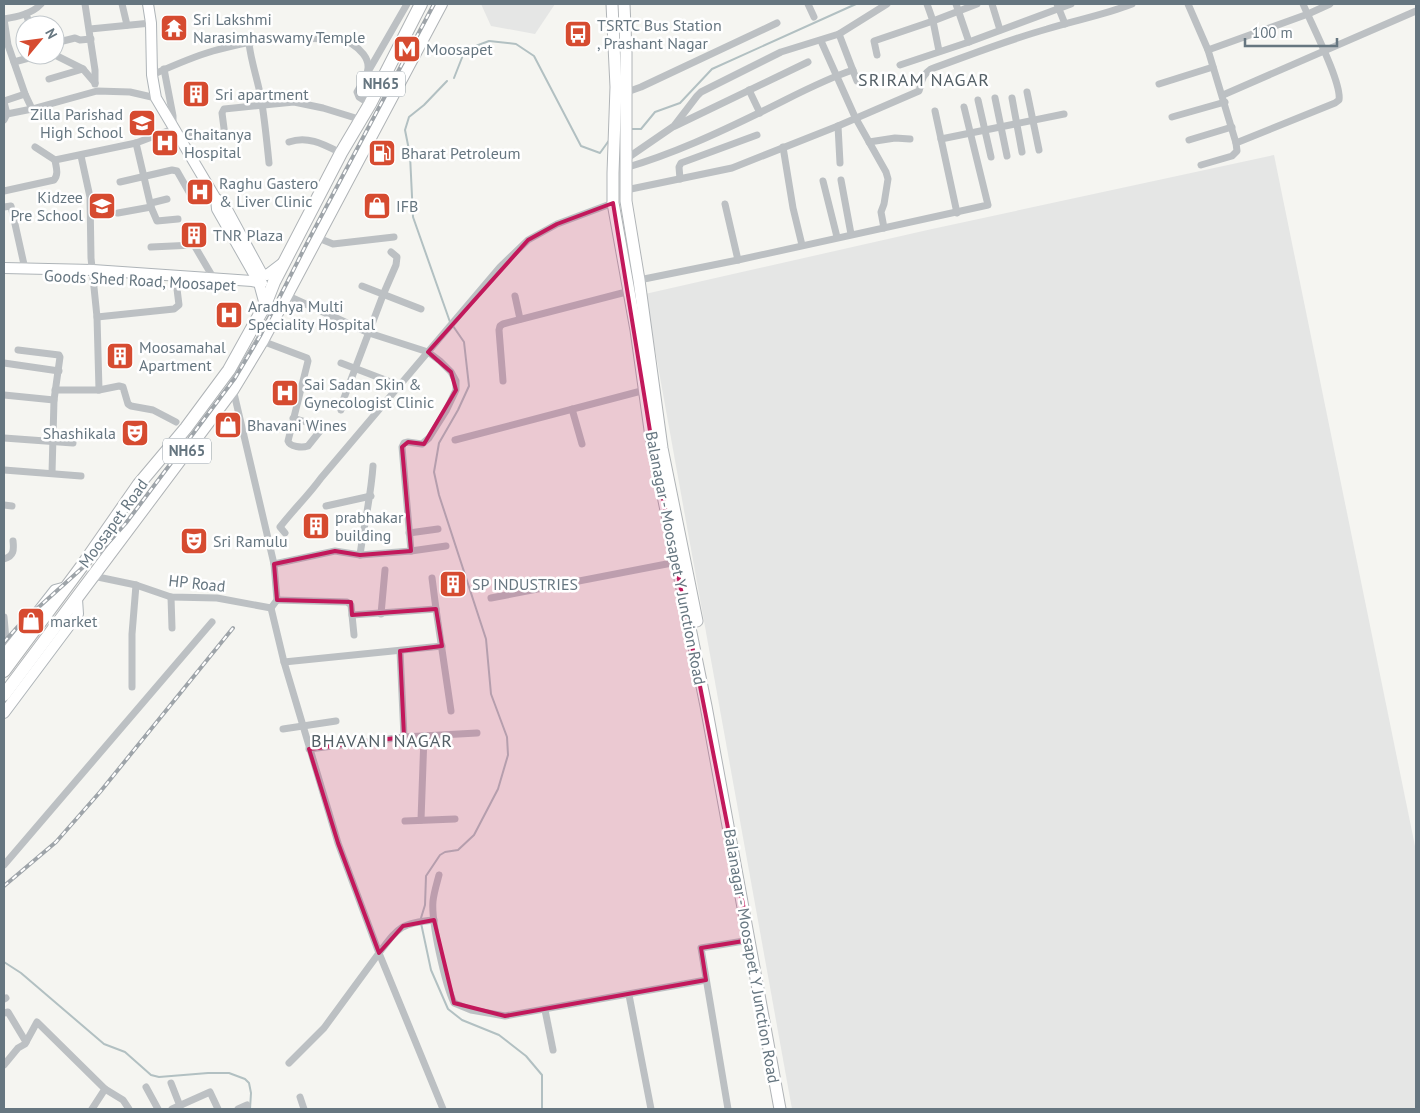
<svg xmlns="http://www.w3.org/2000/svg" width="1420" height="1113" font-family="'PT Sans',sans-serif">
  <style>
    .built { fill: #e5e6e5 }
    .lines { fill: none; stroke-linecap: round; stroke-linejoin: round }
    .stream { stroke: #b2c0c2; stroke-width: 2 }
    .secondary-casing { stroke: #aeb4b8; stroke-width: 12 }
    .primary-casing { stroke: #b0b4b7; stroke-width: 13 }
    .highway-casing { stroke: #afb3b6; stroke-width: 14 }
    .street { stroke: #bcc0c3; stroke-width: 7 }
    .secondary { stroke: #fff; stroke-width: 10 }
    .primary { stroke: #fff; stroke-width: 11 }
    .highway { stroke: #fff; stroke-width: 12 }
    .rail-casing { stroke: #9ea4a9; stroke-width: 4 }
    .rail { stroke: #fff; stroke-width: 2; stroke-dasharray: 5.5; stroke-linecap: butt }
    .marked { fill: #c2185b; fill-opacity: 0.2; stroke: #c2185b; stroke-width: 4; stroke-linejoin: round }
    .labels { text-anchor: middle; stroke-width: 5; stroke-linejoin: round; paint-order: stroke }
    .shield { fill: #fff; stroke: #949fa6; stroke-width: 1 }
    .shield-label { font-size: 15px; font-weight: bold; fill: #667680 }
    .poi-label { font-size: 16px; fill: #667680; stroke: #fff; text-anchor: start }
    .street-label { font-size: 16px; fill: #667680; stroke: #fff }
    .neighbourhood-label { font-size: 18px; letter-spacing: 1px; fill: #535f66; stroke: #fff }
  </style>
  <rect width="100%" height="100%" fill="#f5f5f1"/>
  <g class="built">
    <polygon points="481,4 555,4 535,34 491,26"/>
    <polygon points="1274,155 1416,851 1416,1109 792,1109 645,294 932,229"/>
  </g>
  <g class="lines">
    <g class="stream">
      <polyline points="454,78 465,50 489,41 516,44 534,56 581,146 600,153 610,139"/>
      <polyline points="447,81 424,105 409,117 405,130 410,155 413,217 450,322"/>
      <polyline points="629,129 641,129 655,112 680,103 712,69 856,4"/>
      <polyline points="421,918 425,905 426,876 440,855 445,852 458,850 474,835 498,789 508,755 507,737 491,694 486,639 439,495 434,472 439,443 458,410 469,386 464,342 453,326"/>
      <polyline points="421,923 431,970 448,1009 462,1020 499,1035 526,1056 542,1075 542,1109"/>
      <polyline points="4,962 21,973 104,1044 125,1052 151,1075 159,1077 208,1073 229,1073 245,1079 249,1083 251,1093 250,1109"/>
    </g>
    <g class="secondary-casing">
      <g id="secondary">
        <polyline points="148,4 151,23 152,75 156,98 216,199 217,209 259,283 265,305"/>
        <polyline points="216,199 223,202 262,274 267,275 284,262"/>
        <polyline points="4,268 93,270 252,281 262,283"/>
        <polyline points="4,655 55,590 66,587"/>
        <polyline points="4,713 78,614 77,599"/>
      </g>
    </g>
    <g class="primary-casing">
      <g id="primary">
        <polyline points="612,4 616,87 613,173 613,203 636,330 651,437 706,706 780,1109"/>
        <polyline points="624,4 626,51 626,201 639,280 662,448 697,621"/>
      </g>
    </g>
    <g class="highway-casing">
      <g id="highway">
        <polyline points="4,671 82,566 139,484 186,428 229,370 265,305 274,282 341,153 370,104 421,4"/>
        <polyline points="4,695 233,389 262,341 441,4"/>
      </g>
    </g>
    <g class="street">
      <polyline points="85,4 95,70 95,84"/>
      <polyline points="122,4 127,25"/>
      <polyline points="808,4 814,17"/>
      <polyline points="927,4 933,21 939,51"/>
      <polyline points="956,4 969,42"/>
      <polyline points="992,4 1000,30"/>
      <polyline points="1057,4 1065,24"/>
      <polyline points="1188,4 1208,50"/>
      <polyline points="26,14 30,25"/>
      <polyline points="4,19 8,45 25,94 32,109 97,91 130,92 156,98"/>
      <path d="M4,19c12,-2 28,-5 37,-15"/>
      <polyline points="90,29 151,23"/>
      <polyline points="839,34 857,81"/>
      <polyline points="821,41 855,117 886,172 888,179 884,204 881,212 884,228"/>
      <polyline points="55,43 75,38 80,40 91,39"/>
      <path d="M249,43c2,20 10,40 13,61 3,19 5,39 7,59"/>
      <polyline points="55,55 83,69"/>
      <polyline points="877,55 874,41 933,21 977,4"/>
      <polyline points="14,62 40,55"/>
      <polyline points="900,65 969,42 1071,4"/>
      <polyline points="369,70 407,4"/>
      <path d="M152,75c20,-9 40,-18 61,-24 11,-3 22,-6 33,-8 19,-4 91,-8 106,1 8,5 17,14 16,24 0,7 -7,17 -11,24l2,5 11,7"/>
      <polyline points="49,79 83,69 95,83"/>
      <polyline points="1159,84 1213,67"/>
      <polyline points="749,90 760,113"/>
      <polyline points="627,92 641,87 777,23"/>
      <polyline points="1027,92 1039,150"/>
      <polyline points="1223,95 1416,11"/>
      <polyline points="995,98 1007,156"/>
      <polyline points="1012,98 1022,152"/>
      <polyline points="978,100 991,157"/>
      <polyline points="4,101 25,94"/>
      <polyline points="4,102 7,114 4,120"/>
      <polyline points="935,111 957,213"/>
      <polyline points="7,114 32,109"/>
      <polyline points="1172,117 1225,102"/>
      <polyline points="675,126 808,62"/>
      <polyline points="838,126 840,163"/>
      <polyline points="178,136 210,134 225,136 222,113 224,109 294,102 323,108 362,120"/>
      <polyline points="941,139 1064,114"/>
      <polyline points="1189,140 1232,127"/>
      <path d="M289,142c19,-7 36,3 52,11"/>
      <polyline points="869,142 895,138 910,139"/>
      <polyline points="136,143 151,207 157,221 178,219"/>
      <path d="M1236,143l99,-40 4,-3c3,-17 -28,-77 -36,-96"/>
      <polyline points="35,147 55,160 136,143 173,129 173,116 164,69"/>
      <polyline points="783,147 793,208 802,245"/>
      <polyline points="626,159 674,126 697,96 701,92 781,52 839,34 887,4"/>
      <polyline points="1201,165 1232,156 1237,151 1236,143 1208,50 1308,14 1330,4"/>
      <path d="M625,168c48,-14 93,-35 138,-57 29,-14 59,-31 90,-41"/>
      <polyline points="680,179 679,167 681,163 757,135"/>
      <polyline points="841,180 851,234"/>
      <polyline points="823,181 837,237"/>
      <polyline points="120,182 172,170 177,171 193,199"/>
      <path d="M626,190l106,-22 106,-42 81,-35c3,-10 3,-16 12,-22 39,-14 77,-29 116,-40 29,-9 57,-14 85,-25"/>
      <path d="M4,191l50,-11c5,-6 2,-13 1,-20"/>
      <polyline points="151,203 167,199"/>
      <polyline points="4,207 11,206 25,269"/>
      <polyline points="118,213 151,207"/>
      <polyline points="316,237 333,244 394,237"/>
      <polyline points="151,247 194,245 214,279"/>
      <polyline points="738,260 988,205 964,107"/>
      <polyline points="639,280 738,260 725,204"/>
      <polyline points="362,286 421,309"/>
      <polyline points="286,295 369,333 428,352 440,361 451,372 456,381 456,390 446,411 429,438 422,444 408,442 404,443 402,447 411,551"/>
      <polyline points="515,296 520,319"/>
      <polyline points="97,317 174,309 179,305 176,281"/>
      <path d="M262,341l45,17 1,3 -20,80c2,6 14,7 20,5l12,-15 -1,-5 -26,-8"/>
      <polyline points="18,350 59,355 60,357 54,400 52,473"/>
      <polyline points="4,363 59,371"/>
      <polyline points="341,363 388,381"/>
      <polyline points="503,381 499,330 500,326 503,324 630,291"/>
      <polyline points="233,389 274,564 277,600 271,608 284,662 338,843 379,953 324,1028 289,1063"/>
      <polyline points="55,390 99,390 97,317 91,258 90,197 81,156"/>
      <polyline points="99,390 119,386 123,387 128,404 131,406 153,410 176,422"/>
      <polyline points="4,395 54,400"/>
      <polyline points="572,409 582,444"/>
      <polyline points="341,410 344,398 383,295 396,265 397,257 391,252"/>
      <polyline points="4,438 73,443"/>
      <polyline points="455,440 645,390"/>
      <polyline points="4,470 81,476"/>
      <polyline points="4,505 12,506"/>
      <polyline points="326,506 371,496"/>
      <path d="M285,533l-5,-6c13,-17 28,-31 41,-49l179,-211 28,-27 29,-16 56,-21"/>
      <polyline points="409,533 438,529"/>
      <path d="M360,555c4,-30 11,-59 13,-89"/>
      <path d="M4,559c10,-3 10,-9 9,-18"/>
      <polyline points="274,564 335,551 360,555 411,551 446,546"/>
      <polyline points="93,576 136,585 171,597 217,598 271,608"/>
      <polyline points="432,578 436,609"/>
      <polyline points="171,597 172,628"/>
      <polyline points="491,598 677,562"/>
      <polyline points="277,600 347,602 351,605 352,615 436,609 451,711"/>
      <polyline points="381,614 385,570"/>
      <polyline points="352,615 354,635"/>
      <polyline points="4,617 7,651"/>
      <polyline points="400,651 404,737"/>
      <polyline points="284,662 442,646"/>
      <polyline points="132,687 132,634 136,585"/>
      <polyline points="283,729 336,721"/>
      <polyline points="309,749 404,737 477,733"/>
      <polyline points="421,820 424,736"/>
      <polyline points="405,821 455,819"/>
      <polyline points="4,865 212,622"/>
      <path d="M439,875c-2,8 -5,17 -6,26 -2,21 12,83 21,102l17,7 34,6 201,-36"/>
      <path d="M434,920c-34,3 -36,8 -55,33l64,156"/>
      <polyline points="629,995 651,1109"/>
      <polyline points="4,999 6,998"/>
      <polyline points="545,1010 553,1050"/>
      <polyline points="4,1013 8,1012 26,1042"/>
      <polyline points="4,1065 18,1048 25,1044 37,1022 105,1089 123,1100 129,1109"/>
      <polyline points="171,1083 180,1106"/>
      <polyline points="146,1087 158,1109"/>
      <polyline points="300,1097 304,1109"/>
      <polyline points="92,1109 105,1089"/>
      <polyline points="172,1109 210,1092 218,1109"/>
      <polyline points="238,1109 247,1105"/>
      <polyline points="728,1109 701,948 750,940"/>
    </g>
    <use href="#secondary" class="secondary"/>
    <use href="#primary" class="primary"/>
    <use href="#highway" class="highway"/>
    <g class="rail-casing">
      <g id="rail">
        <polyline points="4,642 21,623 100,552 126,523 235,378 260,336 307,243 434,4"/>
        <polyline points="4,886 56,842 100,792 233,628"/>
      </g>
    </g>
    <use href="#rail" class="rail"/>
  </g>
  <path class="marked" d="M613,203l38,234 99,503 -49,8 5,32 -201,36 -51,-13 -20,-83 -31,6 -24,27 -41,-110 -29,-94 95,-12 -4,-86 42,-5 -6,-37 -84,6 -1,-13 -74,-2 -3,-36 61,-13 25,4 51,-4 -9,-104 6,-5 16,2 32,-54 -5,-18 -23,-20 100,-112 29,-16z"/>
  <defs>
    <g id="temple-square" transform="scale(1.4375)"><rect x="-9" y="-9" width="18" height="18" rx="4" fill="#d64b30" stroke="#fff"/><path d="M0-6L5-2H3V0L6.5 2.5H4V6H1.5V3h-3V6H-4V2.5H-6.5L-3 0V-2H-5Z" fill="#fff"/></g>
    <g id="bus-square" transform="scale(1.4375)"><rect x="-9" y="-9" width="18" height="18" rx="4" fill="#d64b30" stroke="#fff"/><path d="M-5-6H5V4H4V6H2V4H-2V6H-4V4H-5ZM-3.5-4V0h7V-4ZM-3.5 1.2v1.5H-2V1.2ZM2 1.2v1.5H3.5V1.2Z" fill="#fff"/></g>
    <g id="metro-square" transform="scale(1.4375)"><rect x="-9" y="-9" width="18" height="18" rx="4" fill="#d64b30" stroke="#fff"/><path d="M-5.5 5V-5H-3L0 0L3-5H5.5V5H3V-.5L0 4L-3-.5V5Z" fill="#fff"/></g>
    <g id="building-square" transform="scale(1.4375)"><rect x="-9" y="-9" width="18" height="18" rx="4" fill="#d64b30" stroke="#fff"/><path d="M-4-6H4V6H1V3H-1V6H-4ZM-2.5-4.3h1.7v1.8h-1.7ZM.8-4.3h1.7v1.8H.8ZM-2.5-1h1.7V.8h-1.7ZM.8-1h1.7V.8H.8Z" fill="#fff"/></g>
    <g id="school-square" transform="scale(1.4375)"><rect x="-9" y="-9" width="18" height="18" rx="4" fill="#d64b30" stroke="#fff"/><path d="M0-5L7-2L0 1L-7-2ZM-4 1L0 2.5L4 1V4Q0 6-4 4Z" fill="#fff"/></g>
    <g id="hospital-square" transform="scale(1.4375)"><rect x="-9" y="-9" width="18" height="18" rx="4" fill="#d64b30" stroke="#fff"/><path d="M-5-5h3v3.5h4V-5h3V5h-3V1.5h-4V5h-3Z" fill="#fff"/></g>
    <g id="fuel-square" transform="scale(1.4375)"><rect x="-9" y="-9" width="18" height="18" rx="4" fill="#d64b30" stroke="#fff"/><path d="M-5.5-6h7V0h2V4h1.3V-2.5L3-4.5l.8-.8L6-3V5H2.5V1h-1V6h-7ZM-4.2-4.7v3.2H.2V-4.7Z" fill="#fff"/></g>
    <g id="shop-square" transform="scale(1.4375)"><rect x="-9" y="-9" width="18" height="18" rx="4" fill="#d64b30" stroke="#fff"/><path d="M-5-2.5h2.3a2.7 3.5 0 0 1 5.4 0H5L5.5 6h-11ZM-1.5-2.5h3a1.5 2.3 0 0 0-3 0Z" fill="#fff"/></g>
    <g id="theatre-square" transform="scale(1.4375)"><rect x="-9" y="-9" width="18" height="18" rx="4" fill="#d64b30" stroke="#fff"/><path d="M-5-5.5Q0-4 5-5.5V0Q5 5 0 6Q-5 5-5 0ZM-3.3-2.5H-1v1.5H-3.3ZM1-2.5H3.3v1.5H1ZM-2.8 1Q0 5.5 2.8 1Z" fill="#fff"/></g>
  </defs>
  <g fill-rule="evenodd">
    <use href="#temple-square" x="174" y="28"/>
    <use href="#bus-square" x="578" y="34"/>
    <use href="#metro-square" x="407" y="49"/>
    <use href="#building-square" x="196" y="94"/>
    <use href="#school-square" x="142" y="123"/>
    <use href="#hospital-square" x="165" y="143"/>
    <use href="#fuel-square" x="382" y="153"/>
    <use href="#hospital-square" x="200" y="192"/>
    <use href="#school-square" x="102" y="206"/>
    <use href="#shop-square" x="377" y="206"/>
    <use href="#building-square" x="194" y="235"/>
    <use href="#hospital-square" x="229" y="315"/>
    <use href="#building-square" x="120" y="356"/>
    <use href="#hospital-square" x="285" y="393"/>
    <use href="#shop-square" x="228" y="425"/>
    <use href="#theatre-square" x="135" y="433"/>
    <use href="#building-square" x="316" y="526"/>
    <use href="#theatre-square" x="194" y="541"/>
    <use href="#building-square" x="453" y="584"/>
    <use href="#shop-square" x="31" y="621"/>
  </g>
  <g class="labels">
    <g class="shield">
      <rect x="357" y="71.5" width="48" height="25" rx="4"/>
      <rect x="163" y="438.5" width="48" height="25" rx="4"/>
    </g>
    <g class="shield-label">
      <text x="381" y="89">NH65</text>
      <text x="187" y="456">NH65</text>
    </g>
    <g class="poi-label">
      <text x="193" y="25">Sri Lakshmi<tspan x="193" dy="18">Narasimhaswamy Temple</tspan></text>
      <text x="597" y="31">TSRTC Bus Station<tspan x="597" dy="18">, Prashant Nagar</tspan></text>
      <text x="426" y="55">Moosapet</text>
      <text x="215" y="100">Sri apartment</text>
      <text x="123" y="120" text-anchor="end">Zilla Parishad<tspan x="123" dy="18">High School</tspan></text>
      <text x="184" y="140">Chaitanya<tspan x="184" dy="18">Hospital</tspan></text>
      <text x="401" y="159">Bharat Petroleum</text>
      <text x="219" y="189">Raghu Gastero<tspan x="219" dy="18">&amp; Liver Clinic</tspan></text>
      <text x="83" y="203" text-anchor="end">Kidzee<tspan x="83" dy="18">Pre School</tspan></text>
      <text x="396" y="212">IFB</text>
      <text x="213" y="241">TNR Plaza</text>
      <text x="248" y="312">Aradhya Multi<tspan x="248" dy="18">Speciality Hospital</tspan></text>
      <text x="139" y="353">Moosamahal<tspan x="139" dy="18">Apartment</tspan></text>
      <text x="304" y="390">Sai Sadan Skin &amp;<tspan x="304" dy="18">Gynecologist Clinic</tspan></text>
      <text x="247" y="431">Bhavani Wines</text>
      <text x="116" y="439" text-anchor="end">Shashikala</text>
      <text x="335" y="523">prabhakar<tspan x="335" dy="18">building</tspan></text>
      <text x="213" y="547">Sri Ramulu</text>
      <text x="472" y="590">SP INDUSTRIES</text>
      <text x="50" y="627">market</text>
    </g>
    <g class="street-label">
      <text transform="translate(140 280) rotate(3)" y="6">Goods Shed Road, Moosapet</text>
      <text transform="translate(113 523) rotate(-54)" y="6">Moosapet Road</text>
      <text transform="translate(676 558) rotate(79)" y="6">Balanagar - Moosapet Y Junction Road</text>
      <text transform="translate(197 583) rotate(6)" y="6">HP Road</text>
      <text transform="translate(752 956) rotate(80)" y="6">Balanagar - Moosapet Y Junction Road</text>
    </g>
    <g class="neighbourhood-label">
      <text x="924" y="86">SRIRAM NAGAR</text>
      <text x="382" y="747">BHAVANI NAGAR</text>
    </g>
  </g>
  <rect width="1420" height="1113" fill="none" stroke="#667680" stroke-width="10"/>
  <g transform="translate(40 40) rotate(61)"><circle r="24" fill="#ffffff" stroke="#c2c8cc"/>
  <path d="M0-4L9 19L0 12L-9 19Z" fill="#d64b30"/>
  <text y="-8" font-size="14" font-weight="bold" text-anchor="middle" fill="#667680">N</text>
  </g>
  <path d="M1245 38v8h92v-8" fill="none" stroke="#667680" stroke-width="2.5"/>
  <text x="1252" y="38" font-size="15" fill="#667680" stroke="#ffffff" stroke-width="4" paint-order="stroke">100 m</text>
</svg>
